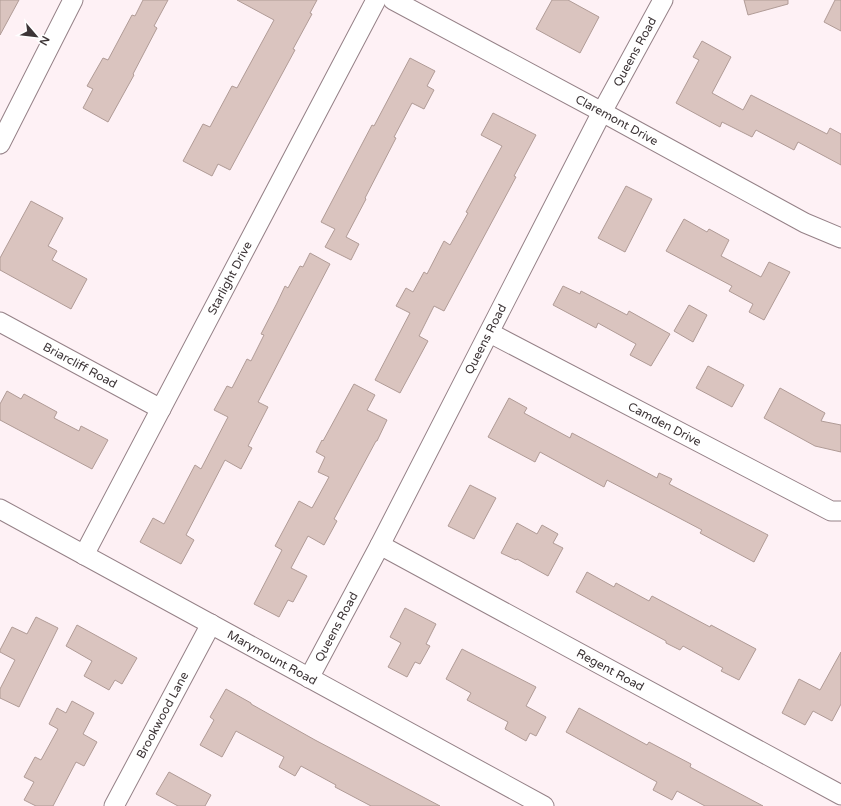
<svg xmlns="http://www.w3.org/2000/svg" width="841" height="806" font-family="'Varela Round',sans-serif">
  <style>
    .building { fill: #dac4bf; stroke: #b09b96 }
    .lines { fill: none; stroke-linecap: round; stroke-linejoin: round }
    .minor-casing { stroke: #958187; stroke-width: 21 }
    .minor { stroke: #fff; stroke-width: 19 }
    .labels { text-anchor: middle; stroke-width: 3; stroke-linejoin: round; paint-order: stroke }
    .street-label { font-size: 12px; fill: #3c3436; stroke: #fff }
  </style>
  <rect width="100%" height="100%" fill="#fef1f5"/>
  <g class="building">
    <polygon points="0,0 19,0 0,35"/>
    <polygon points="143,0 168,0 154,26 157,28 133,74 134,75 108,122 83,108 93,89 87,86 103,58 108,60 132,15 135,16"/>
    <polygon points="237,0 317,0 310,13 312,14 293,49 295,50 230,170 218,164 212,176 183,161 203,124 210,127 232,86 237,88 274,20"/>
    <polygon points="552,0 568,0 599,17 580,53 536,29"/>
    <polygon points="744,0 788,0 788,4 748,15"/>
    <polygon points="835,0 841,0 841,31 824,22"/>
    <polygon points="702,41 731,57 712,93 743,110 751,95 827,134 830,128 841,134 841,165 798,142 794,150 756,130 752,137 722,122 720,127 676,103 699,60 693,57"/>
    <polygon points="410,58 435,71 427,86 434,90 424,109 412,103 394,137 396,138 365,198 366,199 346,237 359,244 351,260 325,247 335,229 321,222 372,125 374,126"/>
    <polygon points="493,113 536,135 514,176 516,177 444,311 434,306 419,336 428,341 400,393 375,380 410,313 396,306 406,288 413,292 424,272 427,274 444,241 450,245 468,213 466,212 502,146 481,135"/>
    <polygon points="626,186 652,199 625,252 598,238"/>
    <polygon points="31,201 63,218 48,246 57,251 52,260 87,279 71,309 0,270 0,258"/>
    <polygon points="684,219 707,232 709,229 729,240 721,256 761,277 769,262 790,272 764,320 749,312 753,304 729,291 732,286 666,251"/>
    <polygon points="310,253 330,264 258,402 268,407 248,446 252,448 241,469 225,460 186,535 194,540 181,564 140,542 153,518 164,524 195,465 201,469 228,417 214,410 227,386 232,388 247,359 251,361 264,335 261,334 277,303 285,286 288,288 300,266 303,267"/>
    <polygon points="563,286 580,294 581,291 627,315 629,311 670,334 651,366 630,355 636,344 598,323 596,328 553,305"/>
    <polygon points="689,305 707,315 693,342 674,331"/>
    <polygon points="708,366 744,385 732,407 696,388"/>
    <polygon points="354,384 375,395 367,410 387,420 377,441 376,441 334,519 337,521 324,545 308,536 291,568 307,576 293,602 288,600 279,617 254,604 282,550 275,546 299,501 312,508 329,477 318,472 325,457 316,452 322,440 323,441"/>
    <polygon points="780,388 825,413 821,421 841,425 841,452 815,446 764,418"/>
    <polygon points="7,391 21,399 24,394 57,412 54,418 79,431 81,426 108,440 92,469 0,420 0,404"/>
    <polygon points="509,398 527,408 524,413 570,438 572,433 657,478 659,473 672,479 669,484 768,535 754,562 700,533 702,530 607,480 604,487 540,452 535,462 488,437"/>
    <polygon points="470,485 496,498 474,539 448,526"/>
    <polygon points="517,523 537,534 542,525 558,534 553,543 563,548 548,576 517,559 516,560 501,553"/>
    <polygon points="587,572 614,587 616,583 649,601 652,596 710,627 711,625 756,649 739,680 721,671 723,668 683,646 680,650 666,643 666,641 576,592"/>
    <polygon points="405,608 436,624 426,644 430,646 420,664 415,662 407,677 388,667 401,643 390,637"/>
    <polygon points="36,617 58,628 19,707 0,698 0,689 15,660 0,652 0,650 12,627 27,634"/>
    <polygon points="77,625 137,658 122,684 115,680 109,690 84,676 92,661 66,646"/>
    <polygon points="462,649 536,687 526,706 546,717 536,736 530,733 526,741 505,729 508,722 467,700 471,693 446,679"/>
    <polygon points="841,652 841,704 832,721 813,711 805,725 782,713 799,679 820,690"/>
    <polygon points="226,689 251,703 251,704 315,740 440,806 371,806 335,787 336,785 301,766 295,776 279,767 284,757 236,731 222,757 200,745 214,720 210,717"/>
    <polygon points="72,701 94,713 83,734 97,742 84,766 76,762 53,806 36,806 24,800 34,782 24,777 35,757 41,760 58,729 49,724 57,708 66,713"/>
    <polygon points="579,708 647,745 649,742 691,764 690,767 763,806 705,806 677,791 672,800 653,790 657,782 566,732"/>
    <polygon points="169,772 211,795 205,806 178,806 156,794"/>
  </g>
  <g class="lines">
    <g class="minor-casing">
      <g id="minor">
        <path id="s1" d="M393,0l209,112 203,111 36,15"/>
        <polyline points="0,144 73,0"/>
        <path id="s2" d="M0,322l161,87"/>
        <path id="s3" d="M490,333l341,178h10"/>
        <path id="s4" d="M0,509l544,297"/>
        <path id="s5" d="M380,545l461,250"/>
        <path id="s6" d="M84,555l292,-555"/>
        <path id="s7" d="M309,678l71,-133 222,-433 61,-112"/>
        <path id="s8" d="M114,806l97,-182"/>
      </g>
    </g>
    <use href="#minor" class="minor"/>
  </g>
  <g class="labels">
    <g class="street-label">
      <text dy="4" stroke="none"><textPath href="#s7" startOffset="706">Queens Road</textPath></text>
      <text dy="4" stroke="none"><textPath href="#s1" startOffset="254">Claremont Drive</textPath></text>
      <text dy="4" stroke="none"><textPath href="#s6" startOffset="313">Starlight Drive</textPath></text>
      <text dy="4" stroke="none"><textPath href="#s7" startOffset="382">Queens Road</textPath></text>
      <text dy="4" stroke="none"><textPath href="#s2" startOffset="91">Briarcliff Road</textPath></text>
      <text dy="4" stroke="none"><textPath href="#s3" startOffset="197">Camden Drive</textPath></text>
      <text dy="4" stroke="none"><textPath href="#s7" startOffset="58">Queens Road</textPath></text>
      <text dy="4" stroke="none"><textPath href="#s4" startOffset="310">Marymount Road</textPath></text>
      <text dy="4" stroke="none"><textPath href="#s5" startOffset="262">Regent Road</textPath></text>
      <text dy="4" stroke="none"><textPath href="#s8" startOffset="103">Brookwood Lane</textPath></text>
    </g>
  </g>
  <g transform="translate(36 36) rotate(118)" stroke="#ffffff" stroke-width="3" paint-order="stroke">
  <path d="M0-3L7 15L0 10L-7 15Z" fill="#3c3436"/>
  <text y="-6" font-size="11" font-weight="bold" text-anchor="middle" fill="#3c3436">N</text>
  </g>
</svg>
